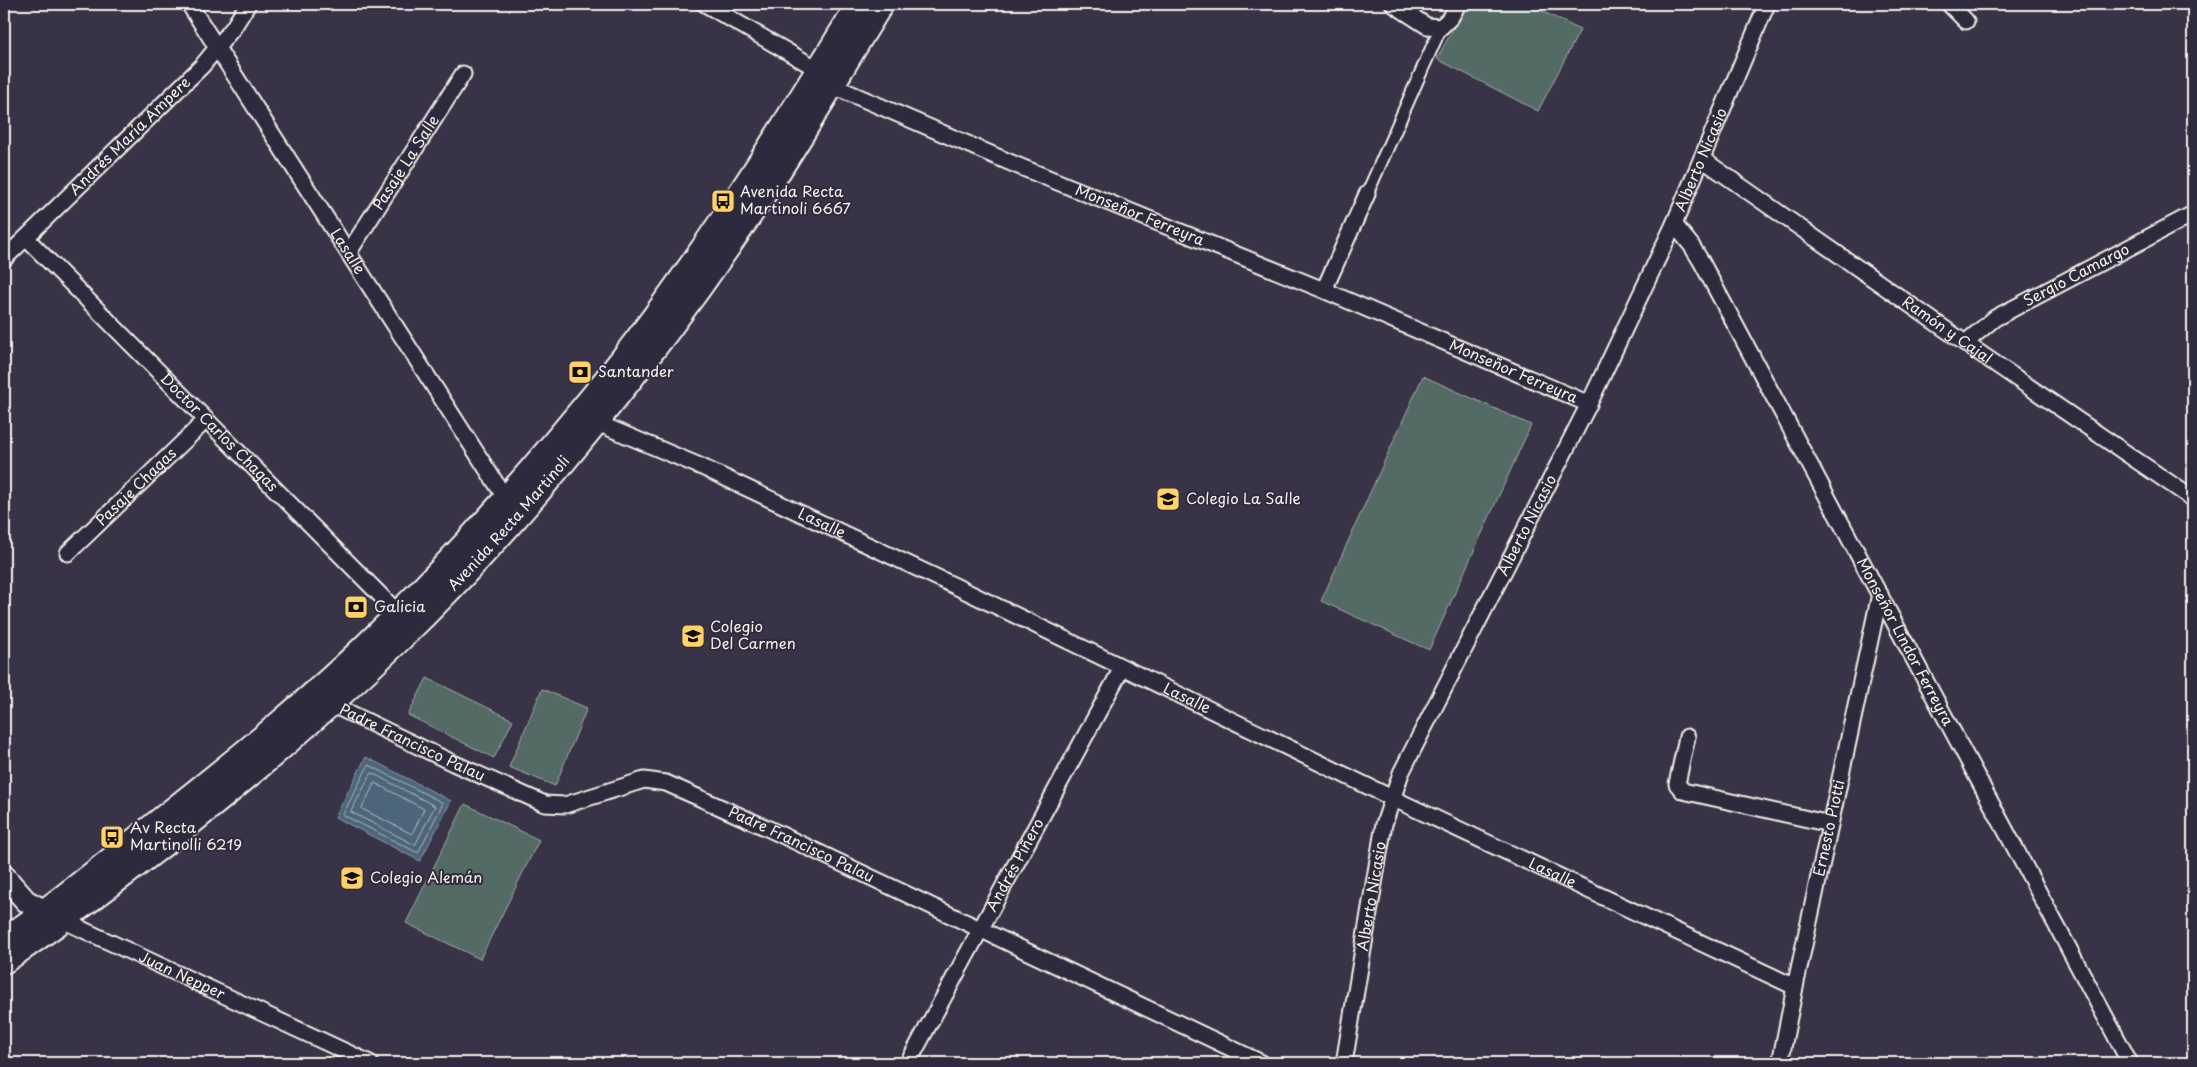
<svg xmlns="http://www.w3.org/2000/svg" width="2197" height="1067" font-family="'Playpen Sans',sans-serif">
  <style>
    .green { fill: #536a65; stroke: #a4aea6 }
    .water { fill: #4e657a; stroke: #909da6 }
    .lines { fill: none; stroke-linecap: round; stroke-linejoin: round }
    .shore { stroke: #b2b9bc; stroke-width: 1 }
    .pedestrian-casing { stroke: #f4f1e8; stroke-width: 15 }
    .minor-casing { stroke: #f4f1e8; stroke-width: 19 }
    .secondary-casing { stroke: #f4f1e8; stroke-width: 25 }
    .primary-casing { stroke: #f4f1e8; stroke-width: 28 }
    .pedestrian { stroke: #2f2a3d; stroke-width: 11 }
    .minor { stroke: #2f2a3d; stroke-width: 15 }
    .secondary { stroke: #2f2a3d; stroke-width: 21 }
    .primary { stroke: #2f2a3d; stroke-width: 24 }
    .labels { text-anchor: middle; stroke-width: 4; stroke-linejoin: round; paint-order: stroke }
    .street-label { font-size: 15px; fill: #f4f1e8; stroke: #2f2a3d }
    .poi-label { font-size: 15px; fill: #f4f1e8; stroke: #2f2a3d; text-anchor: start }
  </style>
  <rect width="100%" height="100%" fill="#393348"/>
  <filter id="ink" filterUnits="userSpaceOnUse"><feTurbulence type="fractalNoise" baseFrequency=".02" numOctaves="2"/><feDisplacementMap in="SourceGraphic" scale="10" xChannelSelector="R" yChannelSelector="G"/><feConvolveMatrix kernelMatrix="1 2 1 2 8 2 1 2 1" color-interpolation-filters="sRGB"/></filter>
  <g filter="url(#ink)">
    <g class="green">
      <polygon points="1466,4 1528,4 1580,30 1538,111 1437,59"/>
      <polygon points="1423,376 1531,425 1429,650 1321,601"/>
      <polygon points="427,678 513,720 494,758 408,715"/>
      <polygon points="542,689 587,708 555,786 509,767"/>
      <polygon points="465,804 539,840 480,959 406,923"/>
    </g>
    <polygon class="water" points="366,757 451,801 420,861 335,817"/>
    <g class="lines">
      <g class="shore">
        <polygon points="369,765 443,803 418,853 343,815"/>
        <polygon points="372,773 435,806 415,845 351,812"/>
        <polygon points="375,783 424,809 412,834 362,809"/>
      </g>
      <g class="pedestrian-casing">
        <polyline id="pedestrian" points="1367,194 1441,27"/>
      </g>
      <g class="minor-casing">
        <g id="minor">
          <path id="s1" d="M189,4l317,495"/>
          <path id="s2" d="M705,4l114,66 12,15 185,80 305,124 268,115"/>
          <polyline points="1393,4 1427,26 1441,27 1451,17 1458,4"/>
          <polyline points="1949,4 1966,21"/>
          <path id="s3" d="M1702,159l263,184 228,156"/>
          <path id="s4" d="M1674,224l17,21 10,16 429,802"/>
          <path id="s5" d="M26,238l377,380"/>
          <path id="s6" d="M349,252l114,-178"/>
          <path id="s7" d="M4,259l198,-193 31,-38 15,-24"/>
          <polyline points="1324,290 1367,194"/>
          <path id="s8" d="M1965,343l30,-25 198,-104"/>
          <path id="s9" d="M588,419l114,48 253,119 437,212 403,189"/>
          <path id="s10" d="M68,553l138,-133"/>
          <path id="s11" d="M331,704l122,59 92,41 20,1 79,-25 22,3 101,45 495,235"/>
          <polyline points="1687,737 1677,784 1683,791 1830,824"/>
          <path id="s12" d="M62,920l308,143"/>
          <path id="s13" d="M908,1063l214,-395"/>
          <path id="s14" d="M1344,1063l40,-239 17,-51 188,-369 85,-180 93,-220"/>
          <path id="s15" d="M1780,1063l15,-76 85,-393"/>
        </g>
      </g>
      <g class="secondary-casing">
        <polyline id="secondary" points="4,876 26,901 58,918"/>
      </g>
      <g class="primary-casing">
        <g id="primary">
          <path d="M4,940c55,-37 106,-80 158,-121 77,-61 154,-123 224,-193 68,-67 133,-140 194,-214 106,-127 193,-267 279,-408"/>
          <path id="s16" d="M4,961c137,-94 273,-204 393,-319 71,-68 137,-143 199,-220 54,-66 105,-135 153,-206 47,-69 88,-141 132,-212"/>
        </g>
      </g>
      <use href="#pedestrian" class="pedestrian"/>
      <use href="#minor" class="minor"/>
      <use href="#secondary" class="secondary"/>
      <use href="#primary" class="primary"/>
    </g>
  </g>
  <defs>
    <g id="bus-square" transform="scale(1.25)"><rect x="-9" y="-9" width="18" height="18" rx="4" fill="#ffd166" stroke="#2f2a3d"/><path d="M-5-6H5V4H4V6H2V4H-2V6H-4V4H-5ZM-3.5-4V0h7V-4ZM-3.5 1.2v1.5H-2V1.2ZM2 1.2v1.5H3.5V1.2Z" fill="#111"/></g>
    <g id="bank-square" transform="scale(1.25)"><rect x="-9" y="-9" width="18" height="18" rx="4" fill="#ffd166" stroke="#2f2a3d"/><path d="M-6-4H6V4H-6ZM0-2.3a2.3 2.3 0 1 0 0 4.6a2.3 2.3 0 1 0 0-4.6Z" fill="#111"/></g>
    <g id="school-square" transform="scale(1.25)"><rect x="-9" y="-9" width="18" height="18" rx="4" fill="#ffd166" stroke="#2f2a3d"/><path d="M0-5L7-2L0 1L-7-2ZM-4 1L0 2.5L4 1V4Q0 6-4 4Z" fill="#111"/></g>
  </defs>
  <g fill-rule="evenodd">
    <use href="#bus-square" x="723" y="201"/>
    <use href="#bank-square" x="580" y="372"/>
    <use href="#school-square" x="1168" y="499"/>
    <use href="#bank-square" x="356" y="607"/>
    <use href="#school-square" x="693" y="636"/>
    <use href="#bus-square" x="112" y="837"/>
    <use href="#school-square" x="352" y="878"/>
  </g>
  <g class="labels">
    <g class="street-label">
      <text dy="5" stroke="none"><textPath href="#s7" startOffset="176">Andrés María Ampere</textPath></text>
      <text dy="5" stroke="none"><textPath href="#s14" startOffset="979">Alberto Nicasio</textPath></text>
      <text dy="5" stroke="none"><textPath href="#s6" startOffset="106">Pasaje La Salle</textPath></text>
      <text dy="5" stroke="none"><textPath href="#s2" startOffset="486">Monseñor Ferreyra</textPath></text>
      <text dy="5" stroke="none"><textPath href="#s1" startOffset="294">Lasalle</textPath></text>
      <text dy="5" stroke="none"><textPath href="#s8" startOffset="131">Sergio Camargo</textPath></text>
      <text dy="5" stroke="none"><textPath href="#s3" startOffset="299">Ramón y Cajal</textPath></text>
      <text dy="5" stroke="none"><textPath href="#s2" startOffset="891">Monseñor Ferreyra</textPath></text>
      <text dy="5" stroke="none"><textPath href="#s5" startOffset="274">Doctor Carlos Chagas</textPath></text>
      <text dy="5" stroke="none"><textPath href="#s10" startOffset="95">Pasaje Chagas</textPath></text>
      <text dy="5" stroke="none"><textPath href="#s16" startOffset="670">Avenida Recta Martinoli</textPath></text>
      <text dy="5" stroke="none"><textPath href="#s9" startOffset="256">Lasalle</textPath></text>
      <text dy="5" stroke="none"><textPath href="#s14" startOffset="574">Alberto Nicasio</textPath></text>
      <text dy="5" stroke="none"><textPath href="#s4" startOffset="478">Monseñor Lindor Ferreyra</textPath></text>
      <text dy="5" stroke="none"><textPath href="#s9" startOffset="661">Lasalle</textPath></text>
      <text dy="5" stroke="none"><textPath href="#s11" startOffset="90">Padre Francisco Palau</textPath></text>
      <text dy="5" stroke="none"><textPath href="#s15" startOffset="240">Ernesto Piotti</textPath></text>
      <text dy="5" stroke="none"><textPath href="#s11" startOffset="510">Padre Francisco Palau</textPath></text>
      <text dy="5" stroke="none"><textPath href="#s13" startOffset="225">Andrés Piñero</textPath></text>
      <text dy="5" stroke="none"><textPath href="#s9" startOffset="1066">Lasalle</textPath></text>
      <text dy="5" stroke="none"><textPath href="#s14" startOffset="169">Alberto Nicasio</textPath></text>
      <text dy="5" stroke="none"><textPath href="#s12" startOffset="132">Juan Nepper</textPath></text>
    </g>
    <g class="poi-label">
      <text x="740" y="197">Avenida Recta<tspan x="740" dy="17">Martinoli 6667</tspan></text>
      <text x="598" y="377">Santander</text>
      <text x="1186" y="504">Colegio La Salle</text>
      <text x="374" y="612">Galicia</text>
      <text x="710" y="632">Colegio<tspan x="710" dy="17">Del Carmen</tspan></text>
      <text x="130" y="833">Av Recta<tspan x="130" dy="17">Martinolli 6219</tspan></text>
      <text x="370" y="883">Colegio Alemán</text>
    </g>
  </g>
  <rect width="2197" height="1067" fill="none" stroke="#2f2a3d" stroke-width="20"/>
  <rect x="10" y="10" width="2177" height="1047" fill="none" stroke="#f4f1e8" stroke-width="2" filter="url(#ink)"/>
</svg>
